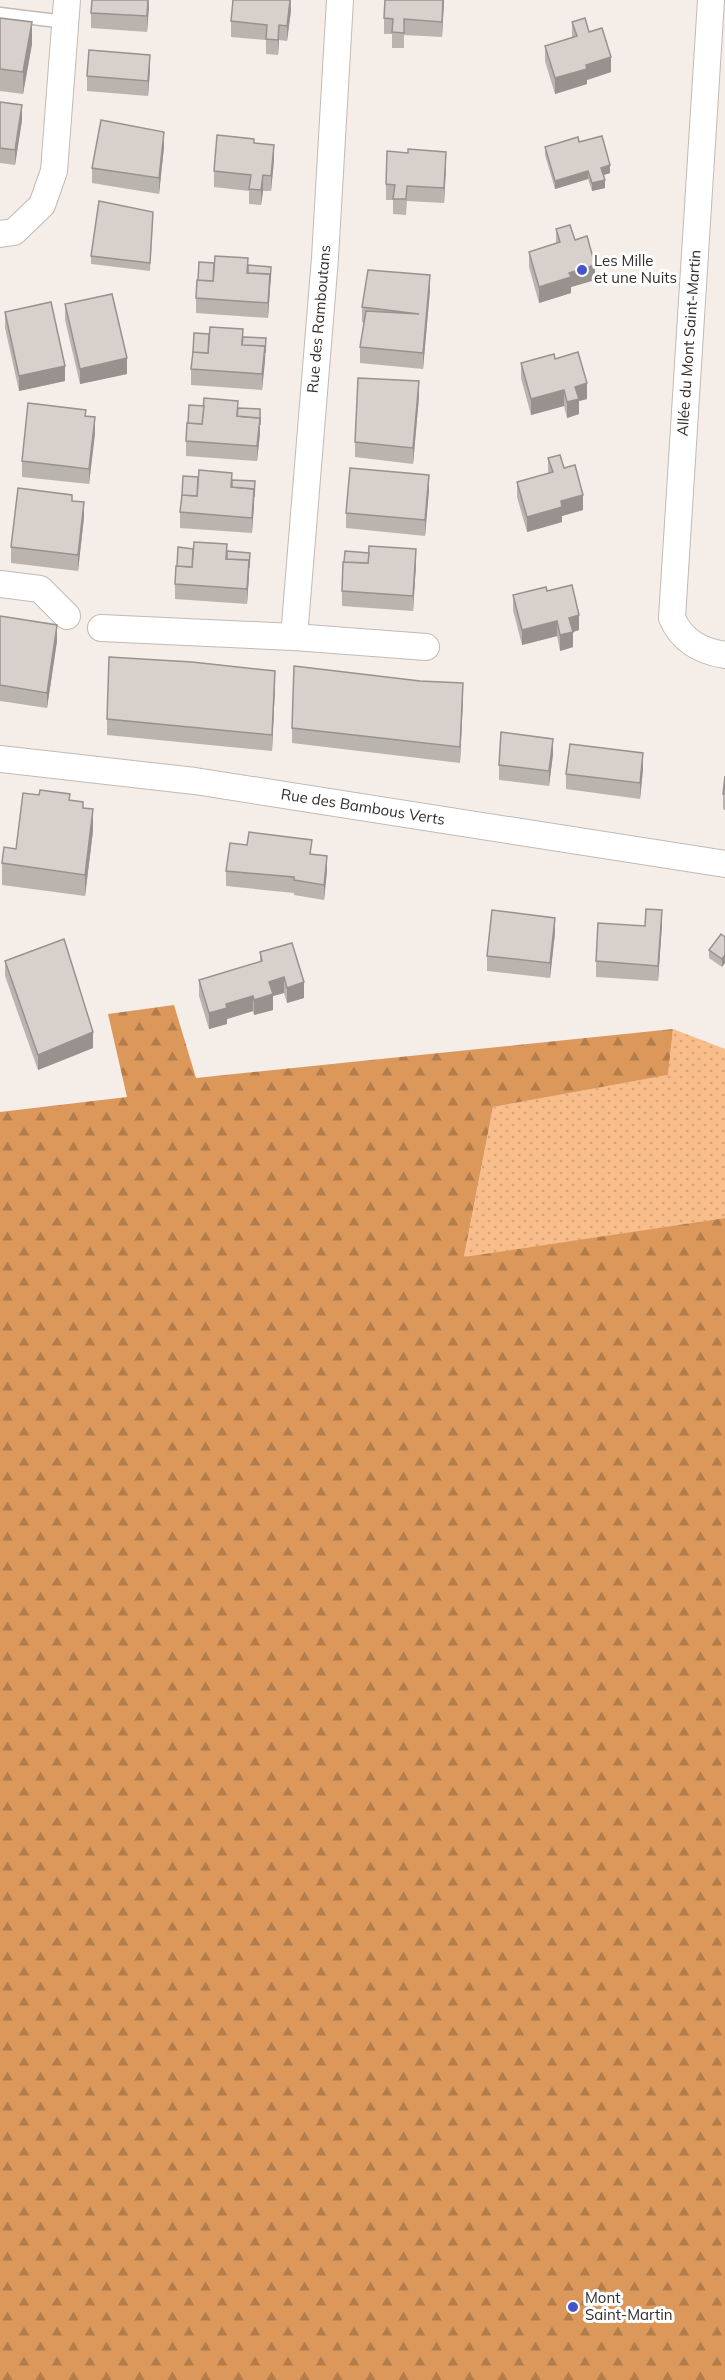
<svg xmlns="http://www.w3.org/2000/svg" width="725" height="2380" font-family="Mulish,sans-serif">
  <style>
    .grass { fill: url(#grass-dots) }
    .forest { fill: url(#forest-firs) }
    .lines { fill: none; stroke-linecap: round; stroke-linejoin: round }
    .service-casing { stroke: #c1bab5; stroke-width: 15 }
    .minor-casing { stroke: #c1bab5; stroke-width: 28 }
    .service { stroke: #fff; stroke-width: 12 }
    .minor { stroke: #fff; stroke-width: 26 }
    .wall { fill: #bab4af }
    .shaded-wall { fill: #97928e }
    .building { fill: #d8d1cb; stroke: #97928e; stroke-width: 1.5 }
    .poi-dot { fill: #4355c9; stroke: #fff; stroke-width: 2 }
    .labels { text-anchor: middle; stroke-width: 6; stroke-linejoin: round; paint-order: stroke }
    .poi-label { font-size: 15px; fill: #302d2b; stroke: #fff; text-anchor: start }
    .street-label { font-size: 15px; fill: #302d2b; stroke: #fff }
  </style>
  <defs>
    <pattern id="grass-dots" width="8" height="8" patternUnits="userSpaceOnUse" patternTransform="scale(1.5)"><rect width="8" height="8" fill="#f8bd8a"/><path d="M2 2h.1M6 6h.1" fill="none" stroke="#d5a377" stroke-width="1.8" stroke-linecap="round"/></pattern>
    <pattern id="forest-firs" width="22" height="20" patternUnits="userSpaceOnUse" patternTransform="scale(1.5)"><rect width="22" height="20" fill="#dc985b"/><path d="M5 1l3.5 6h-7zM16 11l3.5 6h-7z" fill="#b37c4b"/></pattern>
  </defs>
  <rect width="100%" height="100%" fill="#f5ede8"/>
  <polygon class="grass" points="673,1029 725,1049 725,1218 464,1258 493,1107 668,1075"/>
  <polygon class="forest" points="174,1005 196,1078 673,1029 668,1075 493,1107 464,1257 725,1218 725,2380 0,2380 0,1112 127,1097 108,1014"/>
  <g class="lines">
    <g class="service-casing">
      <polyline id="service" points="0,14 65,22"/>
    </g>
    <g class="minor-casing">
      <g id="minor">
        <path d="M711,0l-39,618c10,23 28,33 53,37"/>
        <polyline points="0,234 14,232 42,205 54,171 67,0"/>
        <polyline points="0,584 40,589 67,616"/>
        <polyline points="101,628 294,637 325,258 340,0"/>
        <polyline points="294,637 426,647"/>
        <polyline points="0,759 195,781 725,864"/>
      </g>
    </g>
    <use href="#service" class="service"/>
    <use href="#minor" class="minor"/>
  </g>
  <g class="wall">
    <polygon points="149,0 147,32 91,28 91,13"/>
    <polygon points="291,0 291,10 287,41 279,40 278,55 266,54 266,40 231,37 231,21"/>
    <polygon points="444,0 442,37 404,35 404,48 392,48 392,34 384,34 384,18"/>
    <polygon points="0,18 32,44 23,94 0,91"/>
    <polygon points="572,22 589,32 611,72 587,80 587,84 555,94 545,61 545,46 572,37"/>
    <polygon points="150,70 148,96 87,91 87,76"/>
    <polygon points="0,102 22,120 15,165 0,163"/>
    <polygon points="579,142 610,173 603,175 605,188 592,191 588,179 555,189 545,155 545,147"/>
    <polygon points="254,143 274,160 271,191 263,191 261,205 249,204 249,191 214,187 214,171"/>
    <polygon points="164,147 159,194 92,183 92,168"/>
    <polygon points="446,167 444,203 407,201 406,215 393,214 393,200 386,200 386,184"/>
    <polygon points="153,220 150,271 91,264 91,256"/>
    <polygon points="556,229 575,240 595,280 571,287 571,293 539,303 529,267 529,252 556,243"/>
    <polygon points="248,265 271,275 268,318 196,313 196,298"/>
    <polygon points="430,290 423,369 360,363 360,347 364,323 362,322 362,307"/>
    <polygon points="65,304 127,374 80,384 65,320"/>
    <polygon points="5,312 65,381 19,391 5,328"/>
    <polygon points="243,337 266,338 262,390 191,385 191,369"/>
    <polygon points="555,359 587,399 579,401 579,414 567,418 564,406 531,415 521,378 521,363"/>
    <polygon points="419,397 413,464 355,457 355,442"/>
    <polygon points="238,408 260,433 257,461 186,456 186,441"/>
    <polygon points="86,416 95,433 89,484 22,477 22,461"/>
    <polygon points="548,458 564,468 583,510 562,516 562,522 527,532 517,497 517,482 548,473"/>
    <polygon points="232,480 254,505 252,533 180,528 180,512"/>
    <polygon points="429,490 425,536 346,528 346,513"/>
    <polygon points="72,501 84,517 78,571 11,563 11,547"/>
    <polygon points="227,551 250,561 247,604 175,599 175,584"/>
    <polygon points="416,564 413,611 342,606 342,591"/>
    <polygon points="547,591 579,630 573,632 573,647 560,651 557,636 522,645 513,610 513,595"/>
    <polygon points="0,616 57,641 47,708 0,701"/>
    <polygon points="275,686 272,751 107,735 107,719"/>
    <polygon points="463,698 460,763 292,743 292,728"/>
    <polygon points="553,754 549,786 499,780 499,765"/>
    <polygon points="643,769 640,799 566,789 566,774"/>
    <polygon points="725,776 725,810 723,809 723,794"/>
    <polygon points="70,800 83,808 93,831 85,896 2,885 2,863 16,849"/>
    <polygon points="312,854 327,871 324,900 294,895 294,893 226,886 226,871"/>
    <polygon points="662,925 658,981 596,977 596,961 645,926"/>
    <polygon points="555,933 550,978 487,971 487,956"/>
    <polygon points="725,937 722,967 709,958 709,950"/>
    <polygon points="260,952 304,998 287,1003 284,993 273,996 273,1010 254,1015 253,1011 227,1019 227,1024 209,1029 199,996 199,980 260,962"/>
    <polygon points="5,961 93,1048 38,1070 5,976"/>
  </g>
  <g class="shaded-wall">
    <polygon points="148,0 149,8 147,32 147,16"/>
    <polygon points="290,0 291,10 287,41 287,26"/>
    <polygon points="443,0 444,1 442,37 442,22"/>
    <polygon points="32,22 32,44 23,94 23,72"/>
    <polygon points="279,25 279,40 278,55 278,40"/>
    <polygon points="150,55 150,70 148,96 148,81"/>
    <polygon points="611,57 611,72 587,80 587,84 555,94 555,78 586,65"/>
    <polygon points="22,105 22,120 15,165 15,150"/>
    <polygon points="164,132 164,147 159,194 159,178"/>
    <polygon points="274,145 274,160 271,191 271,176"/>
    <polygon points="446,152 446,167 444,203 444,188"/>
    <polygon points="610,165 610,173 601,176 601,168"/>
    <polygon points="588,171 588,179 555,189 555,181"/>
    <polygon points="263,175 263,191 261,205 261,190"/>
    <polygon points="605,180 605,188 592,191 592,183"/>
    <polygon points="595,265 595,280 571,287 571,293 539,303 539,287 569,273"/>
    <polygon points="271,267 271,275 268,318 268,303"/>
    <polygon points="430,275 430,290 423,369 423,353"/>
    <polygon points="266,338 265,362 262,390 262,374"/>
    <polygon points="127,358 127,374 80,384 80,369"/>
    <polygon points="65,366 65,381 19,391 19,376"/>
    <polygon points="419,381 419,397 413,464 413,448"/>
    <polygon points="587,383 587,399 579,401 579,414 567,418 567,402 575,387"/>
    <polygon points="564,390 564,406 531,415 531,399"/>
    <polygon points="260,409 260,433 257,461 257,446"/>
    <polygon points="95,417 95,433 89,484 89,469"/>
    <polygon points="429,475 429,490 425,536 425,520"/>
    <polygon points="255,481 254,505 252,533 252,518"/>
    <polygon points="583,495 583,510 562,516 562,522 527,532 527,517 561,501"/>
    <polygon points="84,502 84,517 78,571 78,555"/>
    <polygon points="416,549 416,564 413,611 413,596"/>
    <polygon points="249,560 249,576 247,604 247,589"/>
    <polygon points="579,615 579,630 573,632 573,647 560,651 560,635 569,618"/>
    <polygon points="557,621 557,636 522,645 522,630"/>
    <polygon points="57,625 57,641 47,708 47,693"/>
    <polygon points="275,671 275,686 272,751 272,735"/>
    <polygon points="463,683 463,698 460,763 460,747"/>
    <polygon points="553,739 553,754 549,786 549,771"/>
    <polygon points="643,753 643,769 640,799 640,783"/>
    <polygon points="93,809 93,831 85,896 85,875"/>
    <polygon points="327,856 327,871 324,900 324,885"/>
    <polygon points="662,910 662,925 658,981 658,966"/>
    <polygon points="555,918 555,933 550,978 550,963"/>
    <polygon points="725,955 725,963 722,967 722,959"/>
    <polygon points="284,977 284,993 273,996 273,1010 254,1015 254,1000 269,982"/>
    <polygon points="304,982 304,998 287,1003 287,988"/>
    <polygon points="253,996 253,1011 227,1019 227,1024 209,1029 209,1013 226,1004"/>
    <polygon points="93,1032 93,1048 38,1070 38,1055"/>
  </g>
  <g class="building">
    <polygon points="92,0 148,0 147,16 91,13"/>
    <polygon points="233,0 290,0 287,26 279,25 278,40 266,39 267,25 231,21"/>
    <polygon points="385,0 443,0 442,22 404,19 404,33 392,32 393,19 384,18"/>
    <polygon points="0,18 32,22 23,72 0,69"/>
    <polygon points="585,18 589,32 602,28 611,57 586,65 587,69 555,78 545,46 577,36 572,22"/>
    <polygon points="89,50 150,55 148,81 87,76"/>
    <polygon points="0,102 22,105 15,150 0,148"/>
    <polygon points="101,120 164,132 159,178 92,168"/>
    <polygon points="217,135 254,139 254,143 274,145 271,176 263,175 261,190 249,189 251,175 214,171"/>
    <polygon points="602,136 610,165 601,168 605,180 592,183 588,171 555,181 545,147 578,137 579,142"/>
    <polygon points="408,149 446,152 444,188 407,186 406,199 393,199 395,185 386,184 387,151 408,153"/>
    <polygon points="99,201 153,212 150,263 91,256"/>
    <polygon points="570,225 575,240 587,236 595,265 569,273 571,277 539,287 529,252 560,242 556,229"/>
    <polygon points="215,256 248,258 247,273 270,274 268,303 196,298 197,280 213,281"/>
    <polygon points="199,262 214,263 213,281 198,280"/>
    <polygon points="248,265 271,267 270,282 270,274 248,273"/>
    <polygon points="368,270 430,275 423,353 360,347 366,311 419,314 362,307"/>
    <polygon points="112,294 127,358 80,369 65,304"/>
    <polygon points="51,302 65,366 19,376 5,312"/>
    <polygon points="210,327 243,329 242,344 265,346 262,374 191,369 193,352 208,353"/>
    <polygon points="194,333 209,334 208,353 193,352"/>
    <polygon points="243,337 266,338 265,353 265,346 242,345"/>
    <polygon points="578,352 587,383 575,387 579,399 567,402 564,390 531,399 521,363 554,354 555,359"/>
    <polygon points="358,378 419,381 413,448 355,442"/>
    <polygon points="204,398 238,401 237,416 260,418 257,446 186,441 187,423 202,424"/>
    <polygon points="28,403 86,410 85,416 95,417 89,469 22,461"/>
    <polygon points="189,405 204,406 202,424 188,423"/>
    <polygon points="238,408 260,409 260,425 260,418 237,416"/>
    <polygon points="560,455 564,468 575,465 583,495 561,501 562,507 527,517 517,482 553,472 548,458"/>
    <polygon points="350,468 429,475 425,520 346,513"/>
    <polygon points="199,470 232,473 231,487 254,489 252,518 180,512 182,495 197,496"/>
    <polygon points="183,476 198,477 197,496 182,495"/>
    <polygon points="232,480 255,481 254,497 254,489 232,487"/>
    <polygon points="18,488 72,495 72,501 84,502 78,555 11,547"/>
    <polygon points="194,542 227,544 226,559 249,560 247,589 175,584 176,566 192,567"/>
    <polygon points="369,546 416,549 413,596 342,591 343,562 368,563"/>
    <polygon points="178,547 193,549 192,567 177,566"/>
    <polygon points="227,551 250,553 249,568 249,560 227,559"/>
    <polygon points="345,551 369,553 368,563 344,562"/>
    <polygon points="572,585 579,615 569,618 573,632 560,635 557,621 522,630 513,595 546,587 547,591"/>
    <polygon points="0,616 57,625 47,693 0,685"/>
    <polygon points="109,657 192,662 275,671 272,735 107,719"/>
    <polygon points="294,666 420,681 463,683 460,747 292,728"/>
    <polygon points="501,732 553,739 549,771 499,765"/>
    <polygon points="570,744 643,753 640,783 566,774"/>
    <polygon points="725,776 725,794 723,794"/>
    <polygon points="40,790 70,794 69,800 83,802 83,808 93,809 85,875 2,863 4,847 16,849 23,793 39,795"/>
    <polygon points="249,832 312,840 310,854 327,856 324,885 294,880 294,877 226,871 230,843 247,845"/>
    <polygon points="646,909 662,910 658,966 596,961 598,923 645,926"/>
    <polygon points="492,910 555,918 550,963 487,956"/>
    <polygon points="721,934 725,937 725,955 722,959 709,950"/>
    <polygon points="64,939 93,1032 38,1055 5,961"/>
    <polygon points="292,943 304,982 287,988 284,977 269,982 273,994 254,1000 253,996 226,1004 227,1008 209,1013 199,980 262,961 260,952"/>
  </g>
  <g class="poi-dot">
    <circle cx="582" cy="270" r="6"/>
    <circle cx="573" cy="2307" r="6"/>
  </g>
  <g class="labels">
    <g class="poi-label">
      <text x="594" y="266">Les Mille<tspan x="594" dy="17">et une Nuits</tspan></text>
      <text x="585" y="2303">Mont<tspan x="585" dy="17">Saint-Martin</tspan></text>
    </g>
    <g class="street-label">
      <text transform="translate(319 319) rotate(-85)" y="5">Rue des Ramboutans</text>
      <text transform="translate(689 343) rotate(-86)" y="5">Allée du Mont Saint-Martin</text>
      <text transform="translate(363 807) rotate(9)" y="5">Rue des Bambous Verts</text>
    </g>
  </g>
</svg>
